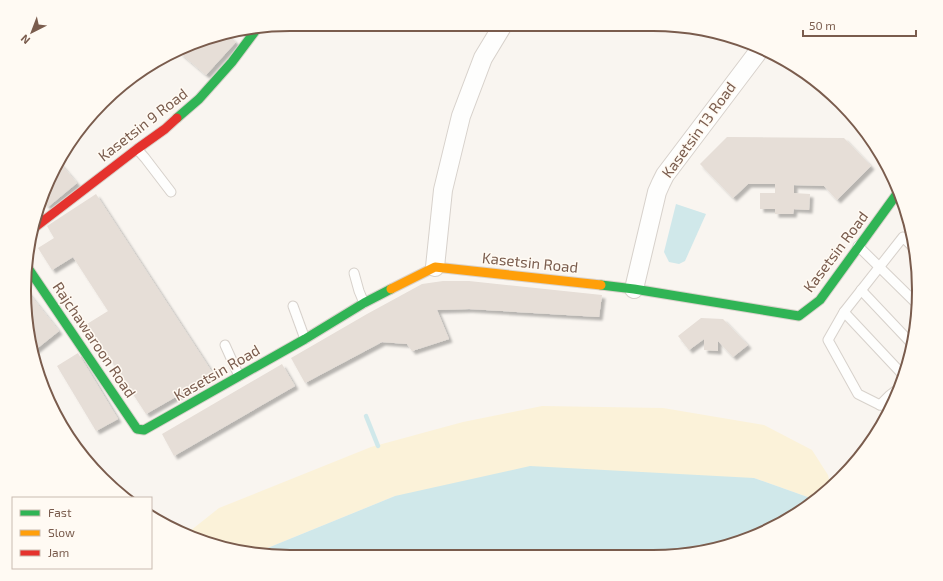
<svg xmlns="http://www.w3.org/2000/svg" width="943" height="581" font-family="'Exo 2',sans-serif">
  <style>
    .sand { fill: #fbf2d9 }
    .water { fill: #d0e8ea }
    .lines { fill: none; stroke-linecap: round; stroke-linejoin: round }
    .stream { stroke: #d0e8ea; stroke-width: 4.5 }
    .building { fill: #e6ded7; filter: url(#shadow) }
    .lane-casing { stroke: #d7d1cb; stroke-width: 11 }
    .street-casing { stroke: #d7d1cb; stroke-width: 20 }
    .fast-casing { stroke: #d9d2cb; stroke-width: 11 }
    .slow-casing { stroke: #d9d2cb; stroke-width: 11 }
    .jam-casing { stroke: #d9d2cb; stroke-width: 11 }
    .lane { stroke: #fefefd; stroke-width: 9 }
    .street { stroke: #fefefd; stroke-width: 18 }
    .fast { stroke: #30b455; stroke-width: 9 }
    .slow { stroke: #ff9f0a; stroke-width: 9 }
    .jam { stroke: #e5322d; stroke-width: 9 }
    .labels { text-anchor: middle; stroke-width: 3; stroke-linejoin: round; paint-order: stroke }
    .street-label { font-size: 15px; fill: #7a5c4d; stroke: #fffaf3 }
    .rim { fill: none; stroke: #7a5c4d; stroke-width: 2 }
  </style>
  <defs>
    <filter id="shadow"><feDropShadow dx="3.5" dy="3.5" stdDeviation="1" flood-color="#0004"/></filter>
  </defs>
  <rect width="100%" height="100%" fill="#f9f5f0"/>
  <polygon class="sand" points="542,406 663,408 764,425 812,450 828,475 831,488 816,500 754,478 395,496 253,554 189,537 185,535 219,508 371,447 463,422"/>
  <g class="water">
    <polygon points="676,204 706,214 685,261 679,264 669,262 664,252"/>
    <polygon points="530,466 754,478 816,500 786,521 738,543 670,556 256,555 253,554 395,496"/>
  </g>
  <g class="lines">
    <polyline class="stream" points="366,416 378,446"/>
  </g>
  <g class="building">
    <polygon points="227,34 236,42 206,75 179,52 205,38"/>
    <polygon points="727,137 844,138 871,166 837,200 824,186 794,185 794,193 810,194 809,210 794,209 793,214 775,214 775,209 760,209 760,193 775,193 775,184 748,184 733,198 700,164"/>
    <polygon points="59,162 77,183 48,207 41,199"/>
    <polygon points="96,194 214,375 146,414 87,324 108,311 73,257 52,270 38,248 54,238 47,226"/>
    <polygon points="443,281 469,281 602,295 599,317 469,309 437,310 449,339 412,351 407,344 382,342 305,383 291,358 367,314 422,284"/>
    <polygon points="27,291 59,331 34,351 24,293"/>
    <polygon points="701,318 723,319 748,345 733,357 718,341 718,351 704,350 704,339 689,350 678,336"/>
    <polygon points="78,353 118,419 96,431 57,366"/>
    <polygon points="282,364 295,386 174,456 162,434"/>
  </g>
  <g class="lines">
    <g class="lane-casing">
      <g id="lane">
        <polyline points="137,149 145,158 171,192"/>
        <polyline points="858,246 918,305"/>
        <polyline points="354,273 359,291 364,303"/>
        <polyline points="861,290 912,344"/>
        <polyline points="293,306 305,339"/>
        <polyline points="844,312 904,376"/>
        <polyline points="225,345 239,376"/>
        <polyline points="880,405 890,395 899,388"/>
        <polyline points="892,406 880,405 858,394 828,340 844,312 903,237 915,249"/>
      </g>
    </g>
    <g class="street-casing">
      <g id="street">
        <polyline points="435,267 443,190 461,116 483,58 503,25"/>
        <polyline points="634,289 657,192 661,183 665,175 761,48"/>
      </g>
    </g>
    <g class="fast-casing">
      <g id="fast">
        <polyline points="177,118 199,99 232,62 256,30"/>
        <polyline points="28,268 137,429 144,430 305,339 364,303 391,289"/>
        <polyline points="601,285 634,289 799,316 820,300 899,191"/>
      </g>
    </g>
    <g class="slow-casing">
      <polyline id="slow" points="391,289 435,267 601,285"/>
    </g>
    <g class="jam-casing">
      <polyline id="jam" points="34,228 137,149 165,129 177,118"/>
    </g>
    <use href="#lane" class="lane"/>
    <use href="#street" class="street"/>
    <use href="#fast" class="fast"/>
    <use href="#slow" class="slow"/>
    <use href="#jam" class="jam"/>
  </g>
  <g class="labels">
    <g class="street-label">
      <text transform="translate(143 125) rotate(-38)" y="5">Kasetsin 9 Road</text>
      <text transform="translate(699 130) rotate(-54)" y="5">Kasetsin 13 Road</text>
      <text transform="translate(836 252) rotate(-53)" y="5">Kasetsin Road</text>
      <text transform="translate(530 263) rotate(6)" y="5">Kasetsin Road</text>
      <text transform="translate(94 340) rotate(56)" y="5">Rajchawaroon Road</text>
      <text transform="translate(217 373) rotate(-30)" y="5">Kasetsin Road</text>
    </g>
  </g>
  <path d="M0 0H943V581H0ZM290 31H653A259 259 0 0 1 912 290V291A259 259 0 0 1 653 550H290A259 259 0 0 1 31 291V290A259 259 0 0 1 290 31Z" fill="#fffaf3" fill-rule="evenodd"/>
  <path class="rim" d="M290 31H653A259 259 0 0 1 912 290V291A259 259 0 0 1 653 550H290A259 259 0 0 1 31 291V290A259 259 0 0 1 290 31Z"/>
  <rect x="12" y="497" width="140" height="72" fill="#fffaf3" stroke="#cabbb1"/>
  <rect x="20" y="510" width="20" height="6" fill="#30b455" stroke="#cabbb1"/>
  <text x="48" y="517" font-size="12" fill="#7a5c4d">Fast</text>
  <rect x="20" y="530" width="20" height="6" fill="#ff9f0a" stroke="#cabbb1"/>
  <text x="48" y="537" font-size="12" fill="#7a5c4d">Slow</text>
  <rect x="20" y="550" width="20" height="6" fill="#e5322d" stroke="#cabbb1"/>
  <text x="48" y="557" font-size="12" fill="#7a5c4d">Jam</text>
  <g transform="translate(32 32) rotate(222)" stroke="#fffaf3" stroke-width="3" paint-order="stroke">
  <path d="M0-3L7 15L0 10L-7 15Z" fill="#7a5c4d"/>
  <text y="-6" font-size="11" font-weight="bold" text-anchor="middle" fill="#7a5c4d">N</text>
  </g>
  <path d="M803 30v6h113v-6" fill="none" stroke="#7a5c4d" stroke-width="2"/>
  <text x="809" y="30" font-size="12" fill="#7a5c4d" stroke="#fffaf3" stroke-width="3" paint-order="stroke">50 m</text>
</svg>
